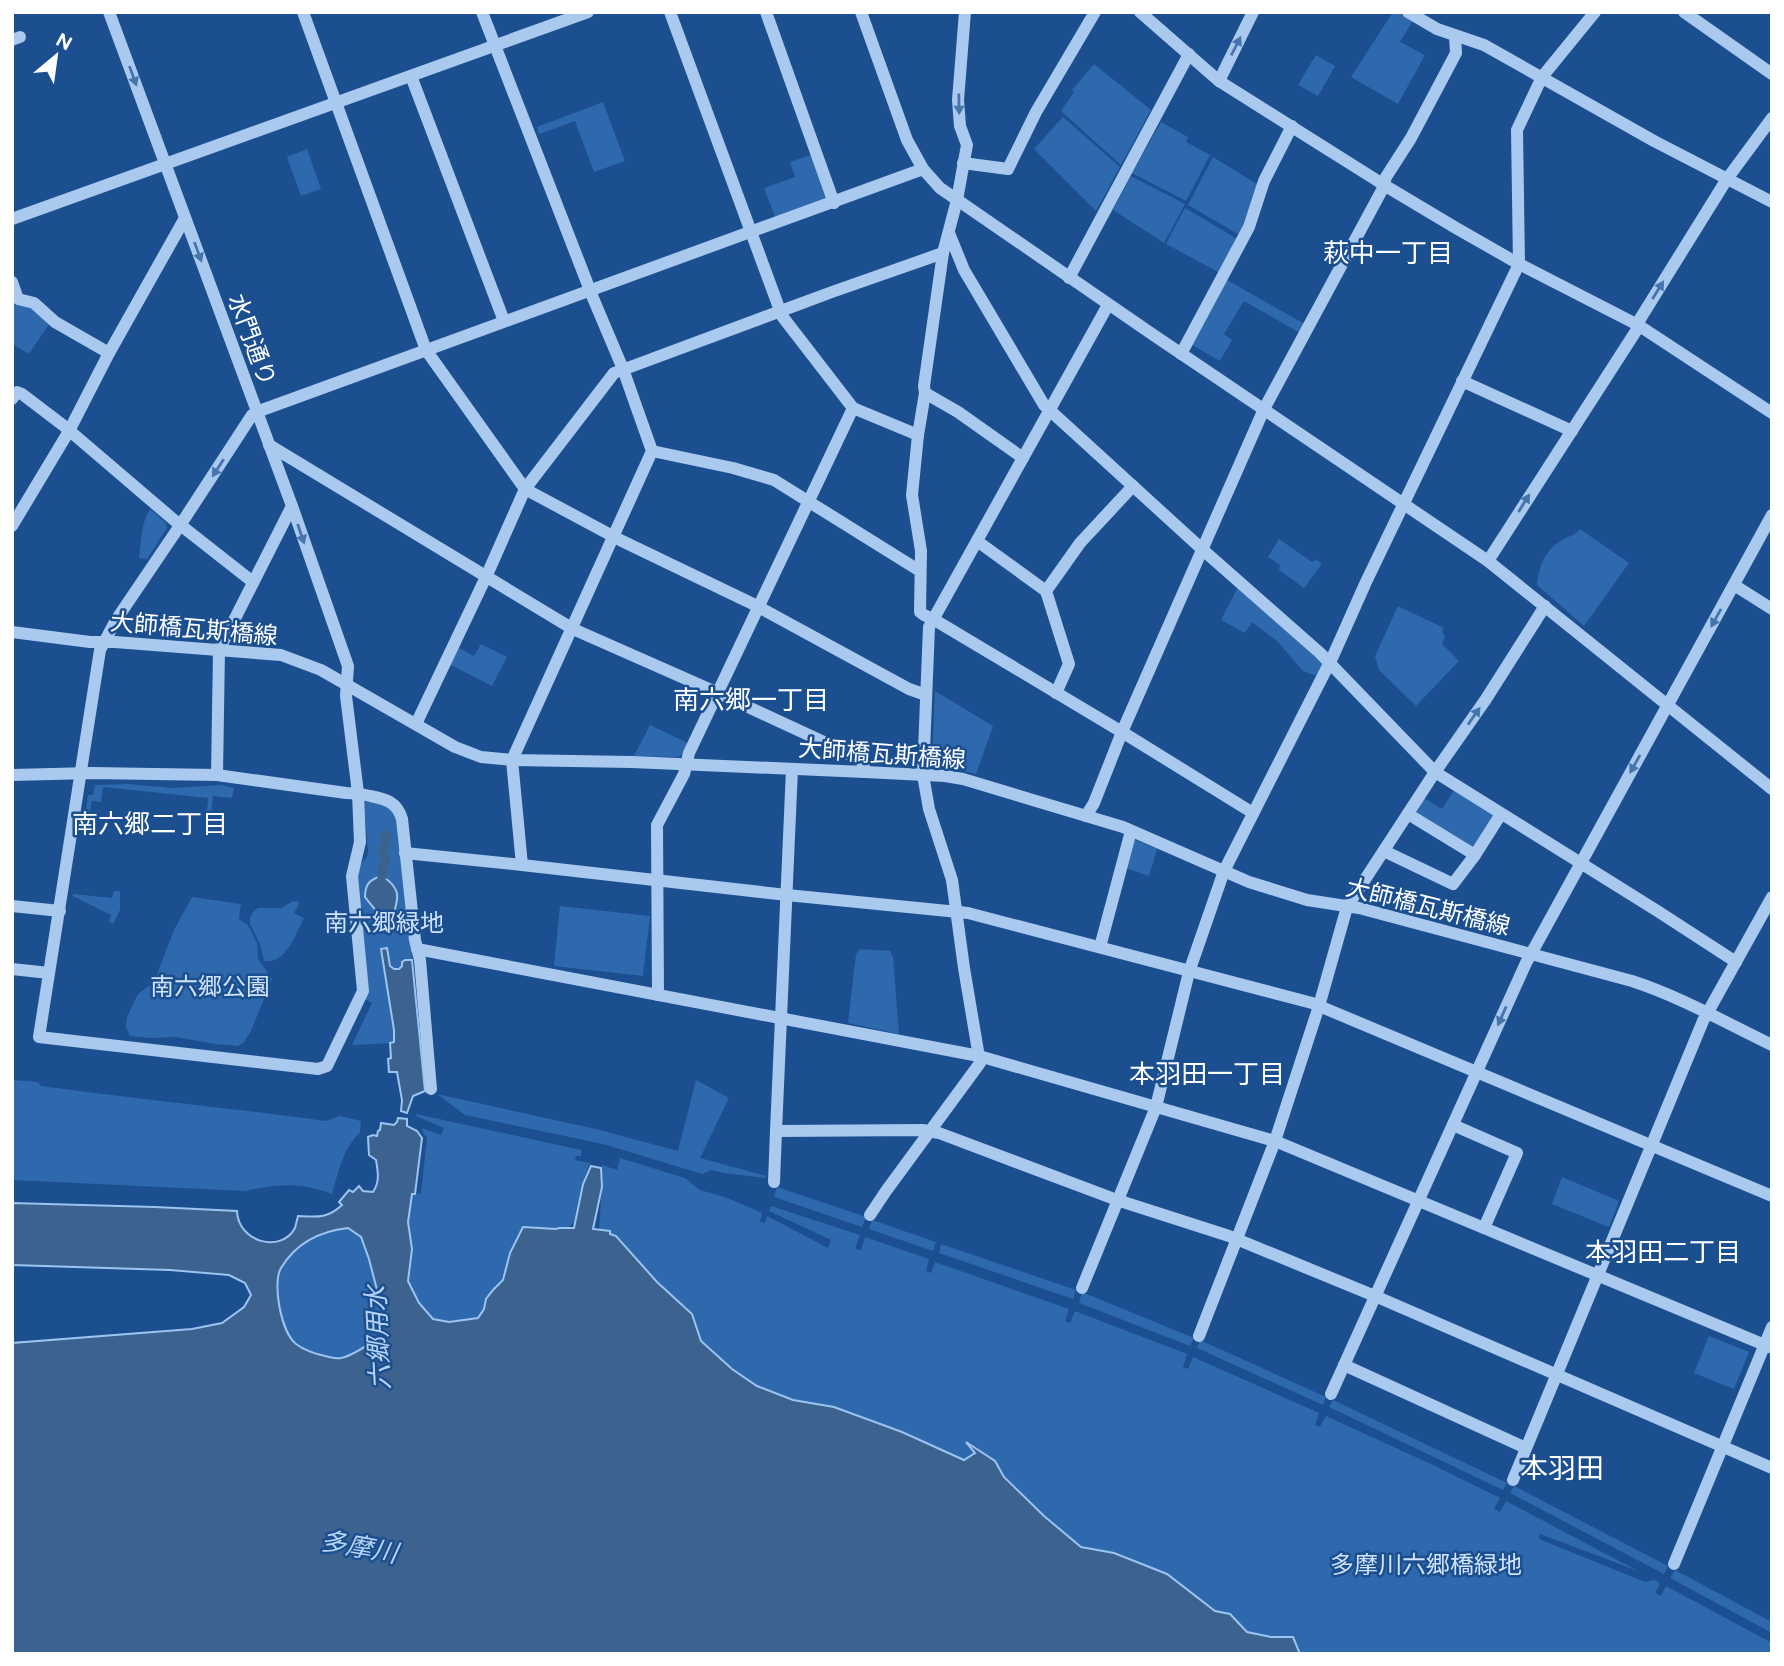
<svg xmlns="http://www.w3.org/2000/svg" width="1784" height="1666" font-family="Figtree,'Noto Sans JP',sans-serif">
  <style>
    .green { fill: #2e69ad }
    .water { fill: #3c6290; stroke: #9cc4f0; stroke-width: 2; fill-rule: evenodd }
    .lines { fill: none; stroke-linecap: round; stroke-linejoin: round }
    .canal { stroke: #3c6290; stroke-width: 10 }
    .minor { stroke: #a9c9ee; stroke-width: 12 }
    .oneway { fill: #4674ac }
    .labels { text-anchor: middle; stroke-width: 5; stroke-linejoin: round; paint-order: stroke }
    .street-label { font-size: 24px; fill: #fff; stroke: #1b4f8f }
    .park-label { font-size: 24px; fill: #cfe3fa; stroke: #1b4f8f }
    .neighbourhood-label { font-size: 26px; fill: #fff; stroke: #1b4f8f }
    .water-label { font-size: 26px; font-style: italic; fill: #b5d3f5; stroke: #1b4f8f }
    .quarter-label { font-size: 28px; fill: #fff; stroke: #1b4f8f }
  </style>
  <rect width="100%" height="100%" fill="#1b4f8f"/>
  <g class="green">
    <polygon points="1393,12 1398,12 1412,22 1400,42 1425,55 1398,104 1351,77"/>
    <polygon points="1316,55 1335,66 1318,96 1298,85"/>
    <polygon points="1094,64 1151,110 1121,165 1061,111 1074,92 1072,90"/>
    <polygon points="603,102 625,161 594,172 575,121 539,134 537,127"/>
    <polygon points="1063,117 1120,167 1096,211 1034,149"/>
    <polygon points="1161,122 1188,137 1186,142 1210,155 1186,201 1132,173"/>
    <polygon points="307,149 321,189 301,196 287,157"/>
    <polygon points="813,154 829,200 776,219 764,188 795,177 790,162"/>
    <polygon points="1213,157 1260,186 1240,235 1188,205"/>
    <polygon points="1131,176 1185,204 1164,243 1113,210"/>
    <polygon points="1185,208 1239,240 1220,273 1166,244"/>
    <polygon points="1227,280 1305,324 1300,333 1244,301 1224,334 1232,340 1220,361 1192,345"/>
    <polygon points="12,301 32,308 49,324 29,354 12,344"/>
    <path d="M150,509l16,14 1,5 -20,31 -8,-1c2,-16 2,-35 11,-49z"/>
    <path d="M1580,529l49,34 -45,63 -47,-41c2,-21 9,-37 29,-47 6,-3 9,-3 14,-9z"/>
    <polygon points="1279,539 1312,562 1316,559 1322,564 1304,588 1279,570 1280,565 1268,557"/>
    <polygon points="1238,587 1323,664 1317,676 1303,671 1277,641 1252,622 1245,633 1221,620"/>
    <polygon points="1398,606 1444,628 1442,631 1445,637 1442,644 1459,661 1416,706 1379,670 1375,656"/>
    <polygon points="481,644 507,657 492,686 449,664 457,647 474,656"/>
    <polygon points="935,691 993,726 976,774 932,764"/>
    <polygon points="650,725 690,744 686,752 678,757 634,756"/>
    <polygon points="129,784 172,788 221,785 234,788 232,798 213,796 210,825 206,824 208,798 103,787 101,802 92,801 89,817 99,819 98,822 85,821 88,795 93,795 95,785"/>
    <polygon points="1455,789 1495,815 1473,849 1415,815 1424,798 1442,809"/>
    <path d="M364,802l19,2 12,8 6,37 11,111c-8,1 -10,9 -18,9l-4,-3 -3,-18 7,95 -42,2 20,-42 -12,-7 -3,-128 10,-11 1,-6z"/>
    <polygon points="1133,839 1157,849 1149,876 1126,868"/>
    <polygon points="114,891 120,891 120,910 113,924 109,922 111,915 73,896 73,894 112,898"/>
    <polygon points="192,897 241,904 239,919 248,925 257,943 258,959 272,979 251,1031 244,1042 238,1046 215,1044 176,1037 151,1038 130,1036 126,1027 127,1017 138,994 154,982 174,930"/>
    <path d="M293,901l7,1 -6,11 10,5c-8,15 -18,47 -40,43l-4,-17 -10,-20v-6l4,-7 4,-3h24z"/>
    <polygon points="560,906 650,916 643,976 554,966"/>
    <polygon points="860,949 890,951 893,957 899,1034 848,1023 856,954"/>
    <path d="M12,1080l26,2 3,4c95,13 190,22 285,35l14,-5 21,5 -1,12c-17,14 -22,41 -28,61 -33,-12 -54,-10 -87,-3l-233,-11z"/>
    <polygon points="696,1080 729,1098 700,1158 767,1176 766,1178 724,1173 711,1170 702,1174 607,1145 465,1115 437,1094 596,1129 678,1151"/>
    <polygon points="416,1114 581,1150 581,1156 576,1156 575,1160 590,1163 582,1183 574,1222 569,1227 559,1228 510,1253 503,1281 493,1290 486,1299 484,1309 478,1318 449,1322 432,1319 419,1303 408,1281 412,1249 408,1222 412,1194 421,1193 427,1138 423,1133 422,1128 441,1135 444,1128 416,1116"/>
    <polygon points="620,1158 685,1178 700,1190 725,1197 762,1213 760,1222 765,1223 767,1216 828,1248 831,1240 769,1211 771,1206 860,1235 855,1249 861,1250 865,1237 929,1259 926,1271 931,1273 935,1262 1069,1309 1065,1321 1070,1323 1075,1311 1187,1354 1183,1367 1188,1369 1193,1357 1319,1413 1315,1425 1320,1427 1326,1416 1431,1464 1500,1498 1494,1509 1500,1512 1506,1501 1638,1571 1540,1534 1539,1539 1645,1582 1654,1580 1660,1583 1655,1593 1661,1596 1666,1586 1772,1643 1772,1654 1300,1654 1293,1637 1271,1637 1247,1632 1230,1614 1215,1611 1167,1574 1114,1553 1081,1547 1044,1516 1004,1477 995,1461 968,1445 975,1453 964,1460 902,1432 834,1407 793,1400 757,1386 732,1369 701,1340 692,1314 657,1282 610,1234 610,1230 599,1229 602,1187 600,1171 602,1165 617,1170"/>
    <polygon points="1562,1177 1619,1201 1609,1227 1552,1204"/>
    <polygon points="777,1187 866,1217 862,1227 774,1197"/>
    <polygon points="872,1220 936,1242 933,1251 869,1229"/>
    <path d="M348,1228l13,9 8,22 15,58 -5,20c-10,7 -26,19 -38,21 -4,1 -11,-1 -16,-2 -9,-2 -21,-6 -29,-12 -15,-12 -24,-61 -15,-76 15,-25 40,-37 67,-40z"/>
    <polygon points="941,1244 1076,1290 1073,1299 939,1253"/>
    <polygon points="1082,1292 1194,1338 1190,1346 1079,1303"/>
    <polygon points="1709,1336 1749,1352 1734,1389 1694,1373"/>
    <polygon points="1200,1340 1326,1397 1323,1405 1197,1348"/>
    <polygon points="1333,1400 1507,1483 1503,1490 1329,1407"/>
    <polygon points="1514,1486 1668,1566 1664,1574 1510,1493"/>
    <polygon points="1675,1570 1772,1622 1772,1633 1670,1578"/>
  </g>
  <g class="water">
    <path d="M382,876c28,18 9,30 9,54l-9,1c-1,-19 -7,-20 -17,-34 0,-13 5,-18 17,-21z"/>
    <polygon points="387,948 390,966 394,969 399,969 402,966 402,962 405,960 412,960 425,1091 413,1096 407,1113 401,1111 402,1100 397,1072 389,1072 388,1059 391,1058 390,1043 394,1042 394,1030 381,949"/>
    <path d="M398,1118l9,1v7l10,5 5,7 -7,56h-3l-4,28 4,27 -4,32 11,22 14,16 16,3 29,-4 6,-9 2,-10 7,-9 10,-10 7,-27 13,-26 33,2 3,-1h15l9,-44 8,-18 10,2 1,19 -9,42 17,2v3l6,2 41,46 35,32 9,27 31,28 25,17 36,14 41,7 68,25 62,28 11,-7 -9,-11 29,19 9,16 40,39 37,31 33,6 53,21 48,37 15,3 17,18 24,5h22l7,17h-1288v-311l180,-14 30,-6 22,-16 7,-12 -6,-12 -16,-8 -59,-5 -158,-5v-62l143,4 82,4c1,31 44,43 58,17 1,-4 2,-8 3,-12 19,1 29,3 44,-11l-3,-3 10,-12 4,2 6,-6 4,5 10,1c7,-10 5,-20 3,-32l-7,-5 -1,-18 5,-2 4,1 1,-5 2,-1 1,-7 13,2 3,-3zM348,1228l13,9 8,22 15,58 -5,20c-10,7 -26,19 -38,21 -4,1 -11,-1 -16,-2 -9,-2 -21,-6 -29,-12 -15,-12 -24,-61 -15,-76 15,-25 40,-37 67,-40z"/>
  </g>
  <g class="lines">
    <polyline class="canal" points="382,876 385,860 382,848 386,843 386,835"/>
    <g class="minor">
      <polyline points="109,12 292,506 348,666 346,696 358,793 360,842 352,876 363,991 327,1066 318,1069 39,1037 100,650 116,620 181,524 252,415 262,410 923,169"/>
      <polyline points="303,12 426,350 525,489 620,540 753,604 909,689 926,695"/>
      <polyline points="670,12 782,316 853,408 918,435"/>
      <polyline points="766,12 834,203"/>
      <polyline points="861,12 907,140 923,169 940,188 1152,334 1488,561 1772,789"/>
      <polyline points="965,12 958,100 960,126 967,145 957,200 943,253 924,386 925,393 918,435 912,495 921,551 920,612 924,615 933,619 1122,732 1253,813"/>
      <polyline points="1140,12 1219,81 1389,188 1456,228 1519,264 1638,325 1772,413"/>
      <polyline points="1408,12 1437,29 1484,45 1654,141 1772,202"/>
      <polyline points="1684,12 1772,74"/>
      <polyline points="12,40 20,37"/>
      <polyline points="411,76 504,321"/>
      <polyline points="1219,81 1253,12"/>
      <polyline points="963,163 1008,169 1036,112 1095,12"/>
      <polyline points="12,219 588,12"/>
      <polyline points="949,233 964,270 1044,405 1203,550 1320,653 1435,772 1659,912 1736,962"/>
      <polyline points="1069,278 1189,54"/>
      <polyline points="12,282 18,299 34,303 55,322 109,353"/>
      <polyline points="1181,354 1249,227 1264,181 1292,126"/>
      <polyline points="1462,381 1572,431"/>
      <polyline points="925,393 958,412 1023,458"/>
      <polyline points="12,399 17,392 22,394 64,426 174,520 253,582"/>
      <polyline points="269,445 573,629 718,693 841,750 863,762 865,772"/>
      <polyline points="652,451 733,468 774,480 920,571"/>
      <polyline points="12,526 69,431 109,353 185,218"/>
      <polyline points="977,541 1046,591"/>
      <polyline points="1488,561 1636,331 1640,319 1727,179 1772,118"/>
      <polyline points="1734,585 1772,609"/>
      <path d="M12,632l78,10h25l166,13 40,15 134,77 26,10 31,3 120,2 233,10 80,4 18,3 160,48 126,55 58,18 52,8 273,73c49,16 94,42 140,64"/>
      <polyline points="1056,693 1069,664 1046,591 1080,543 1133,486"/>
      <polyline points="416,724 486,577 525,489 614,373 832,292 943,253"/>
      <polyline points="792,769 776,1131 923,1130 939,1133 1117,1200 1229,1236 1375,1296 1772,1468"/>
      <path d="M12,775l80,-2 125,2 129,18c9,0 15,1 24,3 16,3 27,6 32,23l13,121 5,20 11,129"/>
      <polyline points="217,775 219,650 292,506"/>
      <polyline points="1408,814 1475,855"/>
      <polyline points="1086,816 1094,803 1122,732 1264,409 1382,190 1386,177 1411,138 1456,53 1455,36"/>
      <polyline points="1384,851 1453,884 1475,855 1501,814"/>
      <polyline points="405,853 522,865 512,760 652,451 623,369 593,298 482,12"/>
      <polyline points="522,865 787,895 968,913 1312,1003 1772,1196"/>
      <polyline points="12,906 60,911"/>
      <polyline points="1100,947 1131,831"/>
      <polyline points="417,949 979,1056 1275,1141 1772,1348"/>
      <polyline points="12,969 49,973"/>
      <polyline points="658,995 657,825 684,774 689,753 853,408"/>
      <polyline points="1453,1125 1517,1153 1484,1228"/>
      <polyline points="774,1182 776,1131"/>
      <polyline points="870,1215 886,1191 980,1063 964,968 952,880 929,809 923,775 929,627 1108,305"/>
      <polyline points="1082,1288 1156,1107 1189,972 1224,871 1333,656 1366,582 1519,264 1517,130 1542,77 1595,12"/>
      <polyline points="1199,1336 1275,1141 1319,1006 1347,907 1435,772 1486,699 1545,606"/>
      <polyline points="1344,1365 1526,1448"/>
      <polyline points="1331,1394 1526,963 1772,515"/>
      <polyline points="1513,1480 1703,1021 1772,897"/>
      <polyline points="1674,1564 1772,1327"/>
    </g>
  </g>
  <defs><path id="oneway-solid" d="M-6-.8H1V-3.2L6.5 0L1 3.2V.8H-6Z" transform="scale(1.75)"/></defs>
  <g class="oneway">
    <use href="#oneway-solid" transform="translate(1236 46) rotate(-63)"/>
    <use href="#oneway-solid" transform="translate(133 76) rotate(70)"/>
    <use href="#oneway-solid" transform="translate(959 104) rotate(89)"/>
    <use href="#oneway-solid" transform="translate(198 252) rotate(70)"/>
    <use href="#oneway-solid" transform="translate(1658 290) rotate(-58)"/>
    <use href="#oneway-solid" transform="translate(218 468) rotate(123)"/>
    <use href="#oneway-solid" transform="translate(1524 503) rotate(-58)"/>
    <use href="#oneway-solid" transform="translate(301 534) rotate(71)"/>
    <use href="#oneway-solid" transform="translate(1716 618) rotate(119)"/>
    <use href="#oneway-solid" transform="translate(1474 716) rotate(-55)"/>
    <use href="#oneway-solid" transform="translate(1635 764) rotate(119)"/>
    <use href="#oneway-solid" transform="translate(1502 1016) rotate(114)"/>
  </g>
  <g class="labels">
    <g class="street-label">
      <text transform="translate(252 340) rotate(70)" y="8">水門通り</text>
      <text transform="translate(194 629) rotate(5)" y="8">大師橋瓦斯橋線</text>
      <text transform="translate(882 754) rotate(4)" y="8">大師橋瓦斯橋線</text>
      <text transform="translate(1428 907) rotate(14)" y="8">大師橋瓦斯橋線</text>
    </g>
    <g class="park-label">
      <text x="384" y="931">南六郷緑地</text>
      <text x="210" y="995">南六郷公園</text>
      <text x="1426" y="1573">多摩川六郷橋緑地</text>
    </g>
    <g class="neighbourhood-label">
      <text x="1388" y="262">萩中一丁目</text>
      <text x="751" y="709">南六郷一丁目</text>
      <text x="150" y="833">南六郷二丁目</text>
      <text x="1207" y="1083">本羽田一丁目</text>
      <text x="1663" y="1261">本羽田二丁目</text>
    </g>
    <g class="water-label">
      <text transform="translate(378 1338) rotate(-93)" y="9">六郷用水</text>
      <text transform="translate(359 1547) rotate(10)" y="9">多摩川</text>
    </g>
    <g class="quarter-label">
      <text x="1562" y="1478">本羽田</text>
    </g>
  </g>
  <rect width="1784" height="1666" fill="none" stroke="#ffffff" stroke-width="28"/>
  <g transform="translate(56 56) rotate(29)" stroke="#1b4f8f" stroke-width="5" paint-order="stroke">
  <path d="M0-5L12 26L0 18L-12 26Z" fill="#ffffff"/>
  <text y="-10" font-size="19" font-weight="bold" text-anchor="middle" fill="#ffffff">N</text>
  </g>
</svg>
